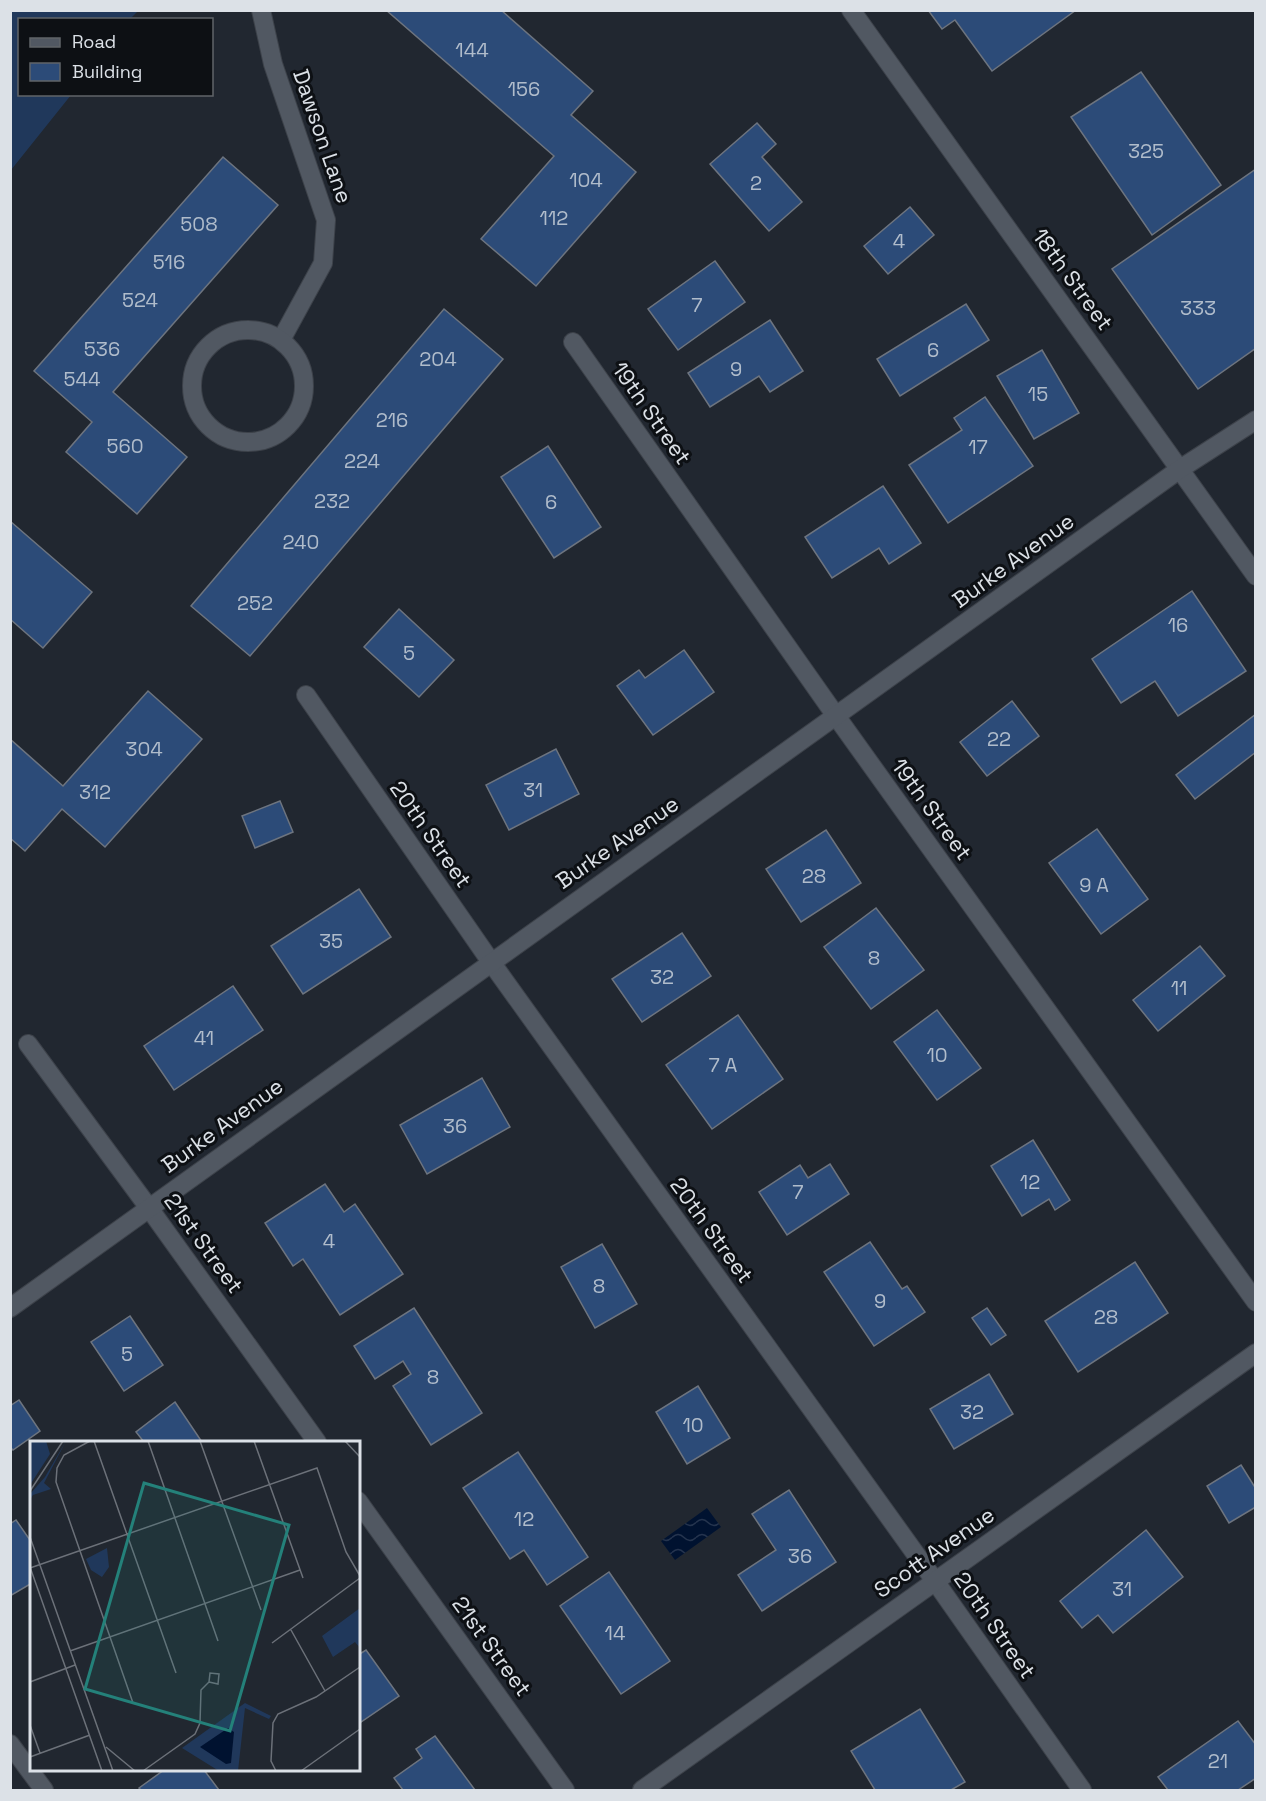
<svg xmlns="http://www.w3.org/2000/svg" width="1266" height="1801" font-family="'Space Grotesk',sans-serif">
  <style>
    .grass { fill: #20385b }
    .water { fill: url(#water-waves) }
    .building { fill: #2c4b78; stroke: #6d747f; stroke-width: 1.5 }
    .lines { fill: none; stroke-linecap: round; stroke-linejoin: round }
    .minor-casing { stroke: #3d424a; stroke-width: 20 }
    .minor { stroke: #515862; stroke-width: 18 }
    .labels { text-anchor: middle; stroke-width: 6; stroke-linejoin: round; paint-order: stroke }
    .number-label { font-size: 20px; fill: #b0bccb }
    .street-label { font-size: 22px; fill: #dce1e7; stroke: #0d1014 }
    .inset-road { fill: none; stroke: #6c7179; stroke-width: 1.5 }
    .view { fill: #24817a; fill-opacity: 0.15; stroke: #24817a; stroke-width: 3 }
    .inset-edge { fill: none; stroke: #dce1e7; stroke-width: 3 }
  </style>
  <defs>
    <pattern id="water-waves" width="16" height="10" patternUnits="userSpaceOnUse" patternTransform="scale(1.5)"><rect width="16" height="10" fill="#001230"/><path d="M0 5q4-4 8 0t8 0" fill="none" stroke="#25344e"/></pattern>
  </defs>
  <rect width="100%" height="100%" fill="#212730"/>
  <polygon class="grass" points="11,11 138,11 130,19 20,20 20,94 71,95 11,170"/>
  <polygon class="water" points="707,1508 721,1527 675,1560 661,1541"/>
  <g class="building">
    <polygon points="386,10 501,10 593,91 571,115 636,172 536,286 481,239 554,156"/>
    <polygon points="928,10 1076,10 992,71 955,20 942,29"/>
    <polygon points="1141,72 1221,185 1152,235 1071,117"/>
    <polygon points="757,123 776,144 762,157 802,202 769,231 710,164"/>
    <polygon points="223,157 278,205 113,392 187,457 137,514 66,452 92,422 34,371"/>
    <polygon points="1256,169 1256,348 1198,389 1112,269"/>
    <polygon points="910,207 934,235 888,274 864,246"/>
    <polygon points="715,261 745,302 678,350 648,309"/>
    <polygon points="966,304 989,340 900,396 877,359"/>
    <polygon points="444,309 503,359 250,656 191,606"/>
    <polygon points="770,320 803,371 770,392 759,376 710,407 688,373"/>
    <polygon points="1042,350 1079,413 1034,439 997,376"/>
    <polygon points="985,397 1033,466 948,523 909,465 962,430 954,418"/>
    <polygon points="548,446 601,527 554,558 501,477"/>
    <polygon points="883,486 921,543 889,564 879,548 832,578 805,537"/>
    <polygon points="10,521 92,592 43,648 10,619"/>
    <polygon points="1192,591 1246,671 1178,716 1155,681 1121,703 1092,659"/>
    <polygon points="399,609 454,660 419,697 364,647"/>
    <polygon points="684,650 714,692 653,735 617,686 639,670 645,678"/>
    <polygon points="148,691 202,739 105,847 62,809 25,851 10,838 10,739 63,786"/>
    <polygon points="1012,701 1039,736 987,776 960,742"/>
    <polygon points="1256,714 1256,752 1195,799 1176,775"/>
    <polygon points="556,749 579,794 509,830 486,785"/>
    <polygon points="280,801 293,832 255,848 242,816"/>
    <polygon points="1097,829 1148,899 1101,934 1049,863"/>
    <polygon points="826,830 861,883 801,922 766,869"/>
    <polygon points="359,889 391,937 303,994 271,946"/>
    <polygon points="876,908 924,970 871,1009 824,947"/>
    <polygon points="682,933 711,976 642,1022 612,979"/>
    <polygon points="1200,946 1225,976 1158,1031 1133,1000"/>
    <polygon points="233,986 263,1030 174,1090 144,1046"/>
    <polygon points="937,1010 981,1068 937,1100 894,1042"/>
    <polygon points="738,1015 783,1079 712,1129 666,1065"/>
    <polygon points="482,1078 510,1127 427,1174 400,1125"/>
    <polygon points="1033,1140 1070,1200 1055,1210 1049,1199 1022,1216 991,1166"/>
    <polygon points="830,1164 849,1194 787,1235 759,1192 800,1165 808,1178"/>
    <polygon points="325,1184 344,1212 355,1204 403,1274 340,1315 303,1259 293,1266 265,1223"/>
    <polygon points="870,1242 902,1289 907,1286 925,1312 874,1346 824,1272"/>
    <polygon points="602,1244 637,1304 595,1328 561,1267"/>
    <polygon points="1135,1262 1168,1313 1078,1372 1045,1321"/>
    <polygon points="414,1308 482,1413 431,1445 393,1386 411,1374 403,1361 375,1379 354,1346"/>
    <polygon points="987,1308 1006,1335 991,1345 972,1318"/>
    <polygon points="130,1316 163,1365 124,1391 91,1342"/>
    <polygon points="989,1374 1013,1414 954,1449 930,1409"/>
    <polygon points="698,1386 730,1438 687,1464 656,1412"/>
    <polygon points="19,1400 40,1431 13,1450 10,1447 10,1406"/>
    <polygon points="175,1402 202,1442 144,1442 136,1432"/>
    <polygon points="518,1452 588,1557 547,1585 524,1550 510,1559 463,1488"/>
    <polygon points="1241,1465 1256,1489 1256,1510 1254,1508 1229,1523 1207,1486"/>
    <polygon points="789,1490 836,1562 762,1611 738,1575 776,1550 752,1514"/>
    <polygon points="16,1520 32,1543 32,1583 10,1596 10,1524"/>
    <polygon points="1146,1530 1183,1577 1113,1633 1098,1615 1082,1628 1060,1601"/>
    <polygon points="609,1572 670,1661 621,1694 560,1606"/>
    <polygon points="366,1650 399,1696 358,1724 358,1655"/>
    <polygon points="920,1709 965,1782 951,1790 875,1790 851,1751"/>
    <polygon points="1238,1721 1256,1745 1256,1778 1238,1790 1168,1790 1158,1777"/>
    <polygon points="435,1736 475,1790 403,1790 394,1778 422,1758 416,1749"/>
    <polygon points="164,1770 204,1770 219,1790 141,1790 139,1788"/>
  </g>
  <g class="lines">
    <g class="minor-casing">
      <g id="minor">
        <polyline points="261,10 273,64 326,220 323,263 281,340"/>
        <polyline points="851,10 1256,576"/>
        <circle cx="248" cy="386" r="56"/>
        <polyline points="573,342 836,716 1256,1302"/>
        <polyline points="306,695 491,962 935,1581 1082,1790"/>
        <polyline points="28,1044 149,1208 317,1442"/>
        <polyline points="10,1308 1180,469 1256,420"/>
        <polyline points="358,1501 565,1790"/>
        <polyline points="10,1744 44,1790"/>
        <polyline points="642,1790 1256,1353"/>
      </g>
    </g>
    <use href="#minor" class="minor"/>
  </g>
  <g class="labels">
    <g class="number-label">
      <text x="472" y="57">144</text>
      <text x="524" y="96">156</text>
      <text x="1146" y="158">325</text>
      <text x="586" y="187">104</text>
      <text x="756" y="190">2</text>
      <text x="554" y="225">112</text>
      <text x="199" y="231">508</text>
      <text x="899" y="248">4</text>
      <text x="169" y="269">516</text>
      <text x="140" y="307">524</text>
      <text x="697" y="312">7</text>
      <text x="1198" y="315">333</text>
      <text x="102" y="356">536</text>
      <text x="933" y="357">6</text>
      <text x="438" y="366">204</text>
      <text x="736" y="376">9</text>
      <text x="82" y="386">544</text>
      <text x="1038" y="401">15</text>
      <text x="392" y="427">216</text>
      <text x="125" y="453">560</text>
      <text x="978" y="454">17</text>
      <text x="362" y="468">224</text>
      <text x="332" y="508">232</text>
      <text x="551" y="509">6</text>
      <text x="301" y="549">240</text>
      <text x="255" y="610">252</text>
      <text x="1178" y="632">16</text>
      <text x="409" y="660">5</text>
      <text x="999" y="746">22</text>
      <text x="144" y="756">304</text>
      <text x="533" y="797">31</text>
      <text x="95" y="799">312</text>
      <text x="814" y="883">28</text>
      <text x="1094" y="892">9 A</text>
      <text x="331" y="948">35</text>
      <text x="874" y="965">8</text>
      <text x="662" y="984">32</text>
      <text x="1179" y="995">11</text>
      <text x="204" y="1045">41</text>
      <text x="937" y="1062">10</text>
      <text x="723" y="1072">7 A</text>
      <text x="455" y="1133">36</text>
      <text x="1030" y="1189">12</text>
      <text x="798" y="1199">7</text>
      <text x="329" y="1248">4</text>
      <text x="599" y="1293">8</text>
      <text x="880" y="1308">9</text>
      <text x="1106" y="1324">28</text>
      <text x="127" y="1361">5</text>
      <text x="433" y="1384">8</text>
      <text x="972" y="1419">32</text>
      <text x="693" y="1432">10</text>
      <text x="524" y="1526">12</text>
      <text x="800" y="1563">36</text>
      <text x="1122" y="1596">31</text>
      <text x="615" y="1640">14</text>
      <text x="1218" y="1768">21</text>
    </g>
    <g class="street-label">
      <text transform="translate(323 136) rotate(71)" y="8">Dawson Lane</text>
      <text transform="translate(1073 279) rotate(54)" y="8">18th Street</text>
      <text transform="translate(652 413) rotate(55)" y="8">19th Street</text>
      <text transform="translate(1013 560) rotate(-36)" y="8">Burke Avenue</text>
      <text transform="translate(932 809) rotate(54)" y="8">19th Street</text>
      <text transform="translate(431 834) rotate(55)" y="8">20th Street</text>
      <text transform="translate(617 842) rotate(-35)" y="8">Burke Avenue</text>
      <text transform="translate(222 1125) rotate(-36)" y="8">Burke Avenue</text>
      <text transform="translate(712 1230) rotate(54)" y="8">20th Street</text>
      <text transform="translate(204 1243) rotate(54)" y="8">21st Street</text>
      <text transform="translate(934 1552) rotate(-35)" y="8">Scott Avenue</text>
      <text transform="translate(995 1625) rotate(55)" y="8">20th Street</text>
      <text transform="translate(492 1646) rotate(54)" y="8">21st Street</text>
    </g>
  </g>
  <g transform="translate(30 1441)">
    <rect width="330" height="330" fill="#212730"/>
    <path d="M16,0l4,13 -20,31v-43zM36,0l-22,42 7,6 -18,6 -3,5v-6l15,-17zM215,262l26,13 -2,3 -24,-11 -7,63h-19l-37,-23z" fill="#20385b"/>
    <path d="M0,4l8,3 3,8 -1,7 -10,8zM77,107l2,19 -7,10 -11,-7 -5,-11z" fill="#20385b"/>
    <path d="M330,167v40l-5,-6 -22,15 -11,-21z" fill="#20385b"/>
    <path d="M198,287l6,4 -3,31 -5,1 -26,-17z" fill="#001230"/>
    <path class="inset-road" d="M60,0l-26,14 -7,13 -1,14 77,221M64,0l82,232M118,0l70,200M170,0l61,169M224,0l49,137M315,0l15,16M0,50l33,-50M0,96l83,234M0,126l72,204M0,127l287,-100 29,84 14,24M261,189l34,61M242,202l88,-65M40,210l230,-81M0,241l45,-17M0,284l10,28M76,306l29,24M0,316l60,-22M113,330l52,-37 5,-11 1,-33 8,-8 1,-9 9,1 -1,10 -9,-2M246,330l-5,-10 2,-38 5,-9 38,-17 44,-30M271,330l59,-42"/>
    <path class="view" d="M114,42l145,42 -59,206 -145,-42z"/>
    <rect width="330" height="330" class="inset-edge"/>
  </g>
  <rect width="1266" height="1801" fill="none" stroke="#dce1e7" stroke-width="24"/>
  <rect x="18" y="18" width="195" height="78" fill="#0d1014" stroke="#606468" stroke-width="1.5"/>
  <rect x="30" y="38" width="30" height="9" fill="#515862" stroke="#606468" stroke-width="1.5"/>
  <text x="72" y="48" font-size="18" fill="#dce1e7">Road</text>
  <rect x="30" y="63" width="30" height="18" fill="#2c4b78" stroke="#606468" stroke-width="1.5"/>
  <text x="72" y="78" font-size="18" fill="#dce1e7">Building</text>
</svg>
